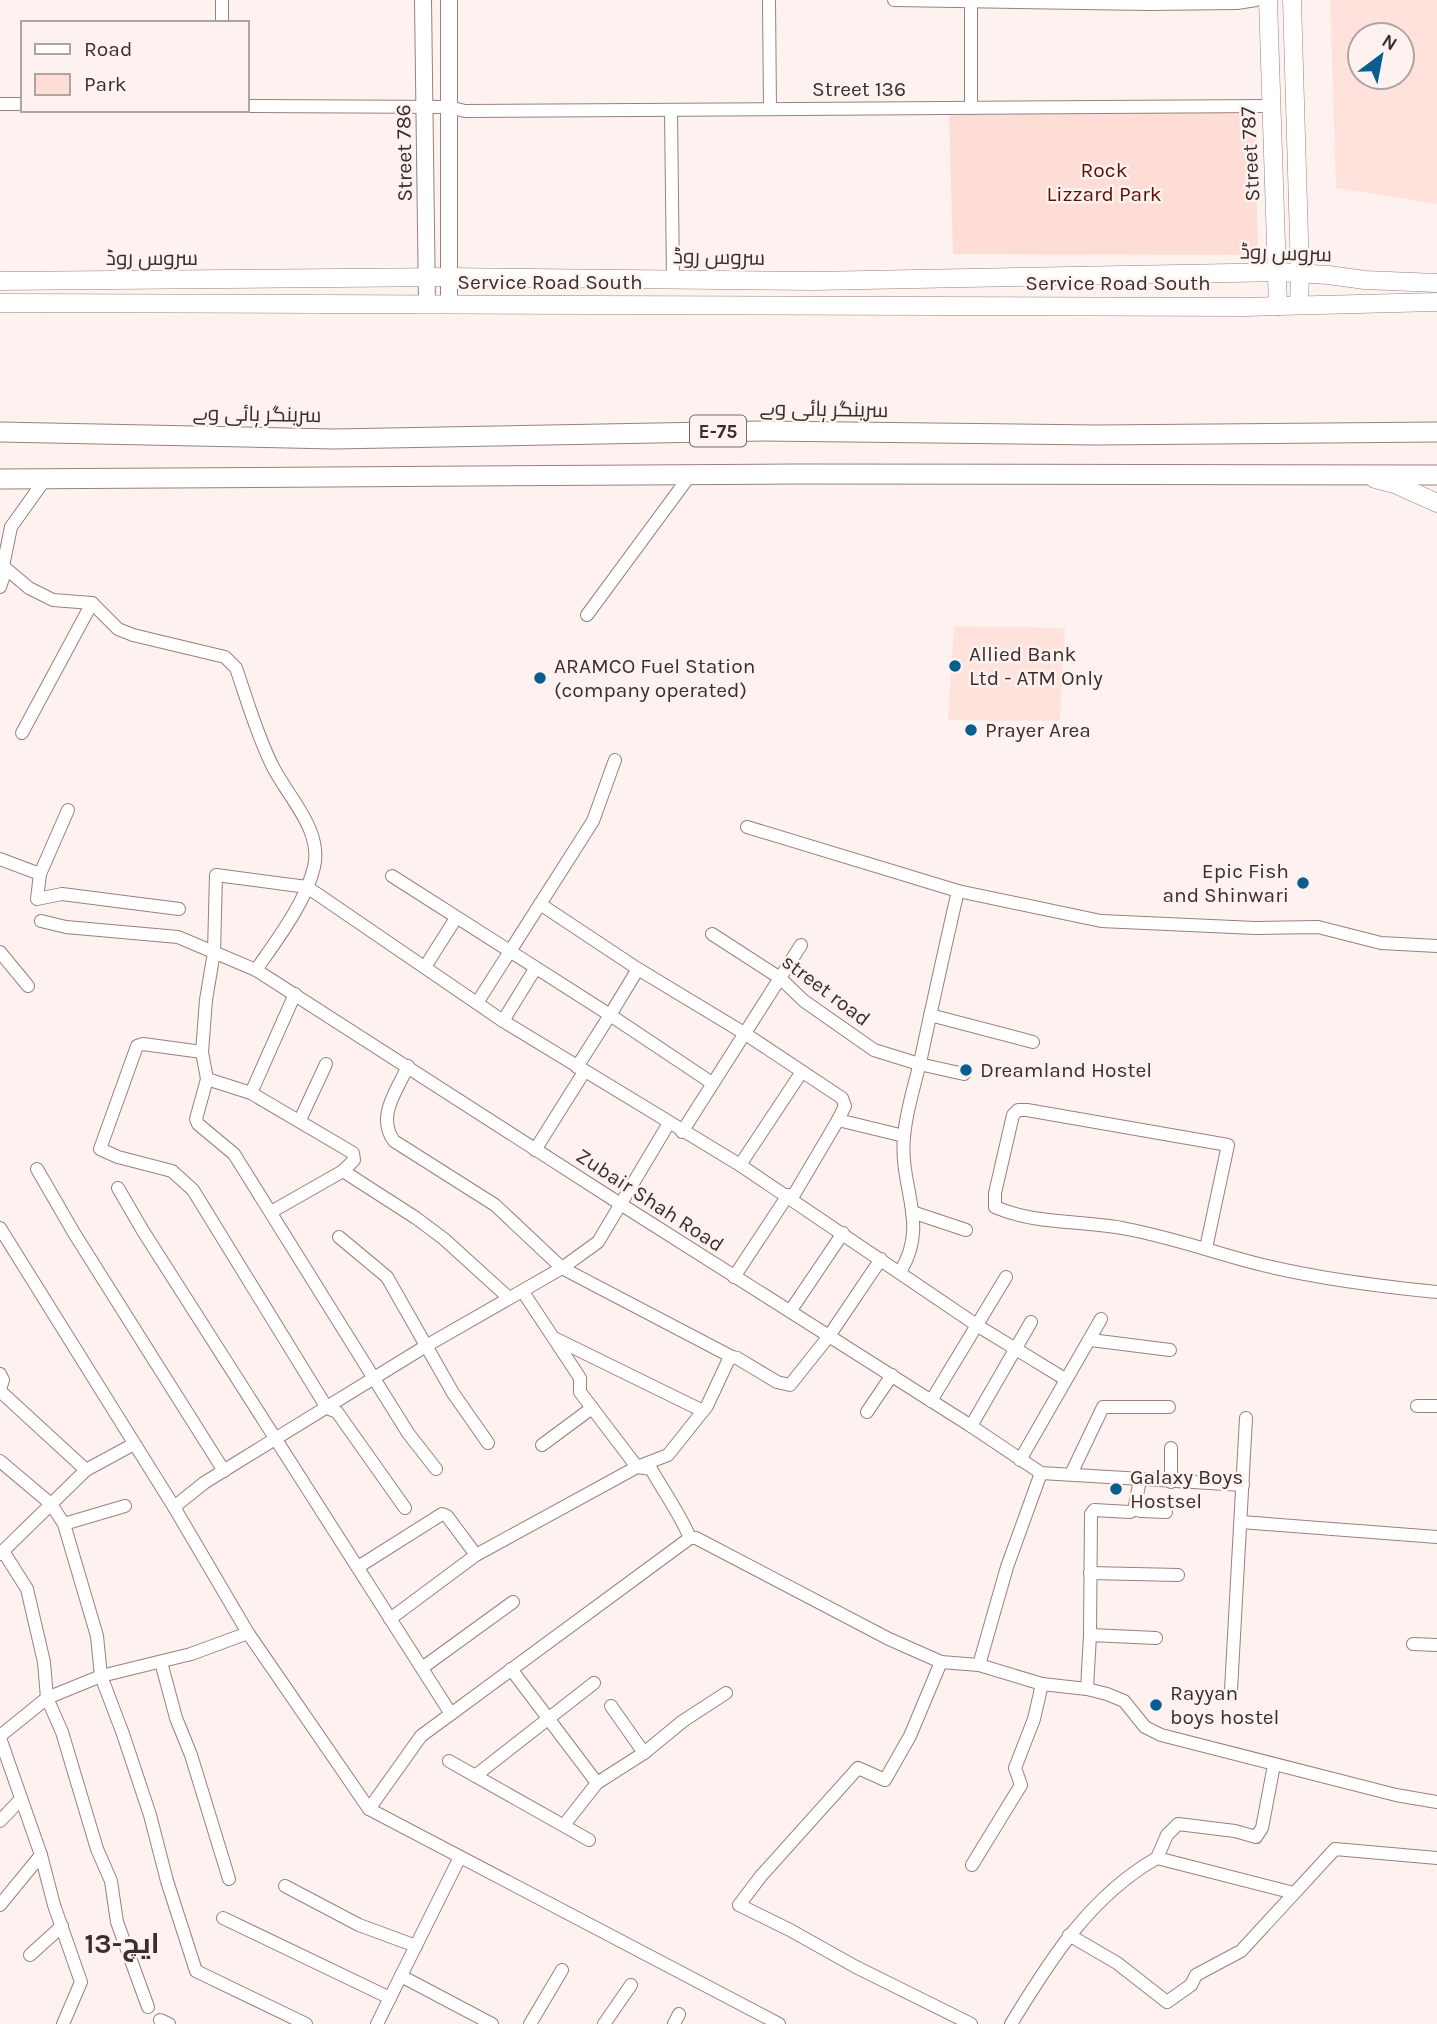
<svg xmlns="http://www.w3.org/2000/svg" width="1437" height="2024" font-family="Karla,Cairo,sans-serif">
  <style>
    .built { fill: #ffe2db; fill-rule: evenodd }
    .green { fill: #fdddd5 }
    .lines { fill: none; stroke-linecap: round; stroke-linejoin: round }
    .minor-casing { stroke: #99817b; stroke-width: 14 }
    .tertiary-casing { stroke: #99817b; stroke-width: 18 }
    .secondary-casing { stroke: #99817b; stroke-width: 19 }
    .trunk-casing { stroke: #99817b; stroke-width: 21 }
    .minor { stroke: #fff; stroke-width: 12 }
    .tertiary { stroke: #fff; stroke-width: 16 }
    .secondary { stroke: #fff; stroke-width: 18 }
    .trunk { stroke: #fff; stroke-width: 19 }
    .poi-dot { fill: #075e8f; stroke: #fdf2f0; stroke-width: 2.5 }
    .labels { text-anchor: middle; stroke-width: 5; stroke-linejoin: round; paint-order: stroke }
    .shield { fill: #fdf2f0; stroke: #746a68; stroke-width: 2 }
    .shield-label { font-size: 19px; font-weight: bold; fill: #3a2f2d }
    .street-label { font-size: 21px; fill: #3a2f2d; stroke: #fdf2f0 }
    .park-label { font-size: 21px; fill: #600e00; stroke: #fdf2f0 }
    .poi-label { font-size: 21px; fill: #3a2f2d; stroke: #fdf2f0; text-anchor: start }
    .district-label { font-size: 28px; font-weight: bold; fill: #3a2f2d; stroke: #fdf2f0 }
  </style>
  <rect width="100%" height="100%" fill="#fdf2f0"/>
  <g class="built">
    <path d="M1330,0h107v204l-101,-16zM1360,35h42v42h-42z"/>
    <polygon points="954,626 1065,628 1060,721 948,720"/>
  </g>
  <polygon class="green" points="949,111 1187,111 1255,115 1258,255 953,254"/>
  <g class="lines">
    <g class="minor-casing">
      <g id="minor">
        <polyline points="222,0 222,23"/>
        <polyline points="769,0 770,109"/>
        <polyline points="894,0 1149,4 1237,3 1256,0"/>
        <polyline points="971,0 971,108"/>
        <polyline points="0,104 23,104"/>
        <polyline points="247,106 449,107 465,111 1270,106"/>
        <polyline points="671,110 673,279"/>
        <path d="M46,478l-35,49 -8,39 26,22 24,12 39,3 26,26 15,6 92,22 11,11c11,32 21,67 36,97 15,31 51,65 42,102 -8,35 -38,74 -58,103"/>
        <polyline points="0,587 4,575 2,566"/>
        <polyline points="587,615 691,474"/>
        <polyline points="22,733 92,603"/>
        <polyline points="68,810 40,874 37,899 62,894 179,909"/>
        <polyline points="747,827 958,891 1101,921 1255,928 1318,927 1381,943 1437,946"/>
        <polyline points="0,859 40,874"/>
        <polyline points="392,876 610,1015 638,969"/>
        <polyline points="540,904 638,969 744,1033 842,1098 845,1106 838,1120 904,1136"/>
        <polyline points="41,921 66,927 178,937 256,970 622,1205 971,1426 1041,1473 1243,1485"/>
        <polyline points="712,934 780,978 804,1001 874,1050 919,1064 964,1074"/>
        <polyline points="0,952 28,986"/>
        <polyline points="425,967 456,918"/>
        <polyline points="477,1003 593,821 615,760"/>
        <polyline points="930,1015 1033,1042"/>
        <polyline points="503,1021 535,969"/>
        <polyline points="202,1052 143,1044 137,1046 100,1149 118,1157 172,1171 193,1190 327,1408 337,1412 405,1508"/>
        <path d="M408,1066c-11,25 -32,50 -14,75l101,64 67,63 170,89"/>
        <polyline points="577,1067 610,1015 712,1083"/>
        <polyline points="207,1079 251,1093 353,1153 354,1160 343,1171 416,1218 444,1239 509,1298"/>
        <polyline points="251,1093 295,994"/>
        <polyline points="300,1120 326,1064"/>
        <polyline points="682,1132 801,945"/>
        <polyline points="535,1150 584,1072"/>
        <polyline points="740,1165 801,1073"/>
        <polyline points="37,1169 74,1233 224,1471"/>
        <polyline points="118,1188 143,1231 451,1714"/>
        <polyline points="792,1198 838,1120"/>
        <polyline points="271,1212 343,1171"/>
        <polyline points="912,1212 966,1230"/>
        <polyline points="0,1228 174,1507 248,1633 369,1809 779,2024"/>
        <polyline points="339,1237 387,1277 453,1393 488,1443"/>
        <path d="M1206,1248l22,-103 -201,-35h-9l-5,5 -18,78v14c41,18 89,13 132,22 42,8 83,22 124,33 60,16 125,24 186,30"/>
        <path d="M900,1272c30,-48 -1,-84 4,-135 2,-27 11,-52 17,-79 12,-56 24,-111 37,-167"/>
        <polyline points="734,1277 788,1195"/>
        <path d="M523,1292l57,86v14l57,75 14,2c13,23 29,45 39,69"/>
        <polyline points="791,1310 843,1233"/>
        <polyline points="554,1338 703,1411"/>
        <polyline points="1091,1340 1170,1350"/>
        <polyline points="0,1374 3,1380 0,1389"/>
        <polyline points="0,1391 86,1470"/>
        <polyline points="931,1401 1006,1277"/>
        <polyline points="1417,1406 1437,1406"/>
        <polyline points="867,1412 892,1375"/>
        <polyline points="971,1426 1031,1322"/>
        <polyline points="542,1445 592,1408"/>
        <polyline points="1020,1460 1101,1319"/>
        <polyline points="0,1461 51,1504 64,1524 97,1636 101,1676 123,1734 150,1815 167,1881 196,1971 306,2024"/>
        <polyline points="436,1469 408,1433 234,1154 198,1124 196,1119 207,1079 202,1052 206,1000 214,952 216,875 307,887 503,1021 740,1165 978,1326 1065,1379"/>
        <polyline points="1071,1474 1103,1407 1169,1407"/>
        <polyline points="1171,1482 1171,1448"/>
        <polyline points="1136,1506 1140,1511 1166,1512"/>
        <polyline points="174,1507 204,1483 236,1463 426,1346 562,1268 598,1242 669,1123"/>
        <polyline points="1241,1522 1437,1537"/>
        <polyline points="64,1524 125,1506"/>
        <polyline points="3,1551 27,1589 44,1662 47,1698 62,1732 97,1849 111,1881 117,1922 148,2007"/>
        <polyline points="0,1554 86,1470 134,1444"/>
        <polyline points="358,1567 442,1514 447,1516 476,1555"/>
        <polyline points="1090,1573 1178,1575"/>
        <polyline points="390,1619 476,1555 637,1467 668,1455 707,1406 728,1361 732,1357 737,1358 777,1382 790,1385 829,1336 881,1259"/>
        <polyline points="1090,1635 1156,1638"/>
        <polyline points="1413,1644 1437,1645"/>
        <polyline points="161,1662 176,1718 191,1755 229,1879"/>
        <polyline points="941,1662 910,1736 885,1780 858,1768 761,1876 739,1905 790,1930 856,1967 971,2024"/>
        <polyline points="979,1665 1007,1567 1041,1473"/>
        <polyline points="422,1668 513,1602"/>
        <polyline points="511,1669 597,1783"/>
        <polyline points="1087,1689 1090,1635 1091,1514 1094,1510 1130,1512 1134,1510 1140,1480"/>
        <polyline points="1231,1690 1246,1418"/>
        <polyline points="611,1706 644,1753"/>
        <polyline points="0,1736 47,1698 101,1676 191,1654 248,1633"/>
        <polyline points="0,1738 41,1855 54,1905 81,1982 63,2024"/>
        <polyline points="449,1761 589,1840"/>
        <polyline points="475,1776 594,1683"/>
        <polyline points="369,1809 421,1736 690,1538 696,1538 889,1639 941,1662 979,1665 1042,1684 1087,1689 1107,1694 1124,1701 1145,1727 1161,1735 1396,1795 1437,1802"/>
        <polyline points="0,1821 21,1799"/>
        <polyline points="564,1825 597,1783 644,1753 683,1721 726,1693"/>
        <polyline points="1157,1858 1167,1835 1178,1824 1235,1831 1256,1837 1262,1828 1274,1765"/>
        <polyline points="972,1865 1021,1785 1015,1768 1034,1719 1042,1684"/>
        <polyline points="285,1886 359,1925 416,1946"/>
        <polyline points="0,1905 41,1855"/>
        <polyline points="223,1918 390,1998"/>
        <polyline points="1069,1935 1117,1963 1167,2002 1191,1985 1196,1975 1241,1951 1335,1849 1437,1858"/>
        <polyline points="30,1955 62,1926"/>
        <polyline points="401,1976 492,2024"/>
        <polyline points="160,2020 169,2024"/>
        <polyline points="377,2024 460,1857"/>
        <polyline points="530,2024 562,1970"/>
        <polyline points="604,2024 631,1985"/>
        <polyline points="674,2024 679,2014"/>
        <path d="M1011,2024c39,-64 79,-128 146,-166l137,35"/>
      </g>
    </g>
    <g class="tertiary-casing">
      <g id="tertiary">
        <polyline points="423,0 427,304"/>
        <polyline points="449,304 449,0"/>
      </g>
    </g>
    <g class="secondary-casing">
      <g id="secondary">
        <polyline points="1268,0 1278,306"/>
        <polyline points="1292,0 1300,273 1299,305"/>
        <polyline points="0,281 449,277 814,281 1279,272 1328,275 1365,280 1437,283"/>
        <polyline points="0,303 1246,307 1437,302"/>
        <polyline points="1375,479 1395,484 1437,503"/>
      </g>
    </g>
    <g class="trunk-casing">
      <g id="trunk">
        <polyline points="0,432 334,439 763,431 1097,435 1437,432"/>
        <polyline points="0,479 795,474 1437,475"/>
      </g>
    </g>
    <use href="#minor" class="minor"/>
    <use href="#tertiary" class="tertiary"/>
    <use href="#secondary" class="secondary"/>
    <use href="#trunk" class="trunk"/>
  </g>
  <g class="poi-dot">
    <circle cx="955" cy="666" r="7"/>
    <circle cx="540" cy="678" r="7"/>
    <circle cx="971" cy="730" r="7"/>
    <circle cx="1303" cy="883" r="7"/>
    <circle cx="966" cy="1070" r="7"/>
    <circle cx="1116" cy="1489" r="7"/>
    <circle cx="1156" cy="1705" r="7"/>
  </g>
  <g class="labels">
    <rect class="shield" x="690" y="415.5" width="56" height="31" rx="5"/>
    <g class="shield-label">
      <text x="718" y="438">E-75</text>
    </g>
    <g class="street-label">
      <text x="859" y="96">Street 136</text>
      <text transform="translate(404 153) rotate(-91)" y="7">Street 786</text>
      <text transform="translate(1250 154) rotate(-93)" y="7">Street 787</text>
      <text transform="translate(1286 253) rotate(2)" y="7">سروس روڈ</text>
      <text transform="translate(719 257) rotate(1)" y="7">سروس روڈ</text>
      <text x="152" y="265">سروس روڈ</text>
      <text x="550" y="289">Service Road South</text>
      <text x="1118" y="290">Service Road South</text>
      <text transform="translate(824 409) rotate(1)" y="7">سرینگر ہائی وے</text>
      <text transform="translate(257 414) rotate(1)" y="7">سرینگر ہائی وے</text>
      <text transform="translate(826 990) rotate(37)" y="7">street road</text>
      <text transform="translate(650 1200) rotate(33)" y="7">Zubair Shah Road</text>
    </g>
    <g class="park-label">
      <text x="1104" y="177">Rock<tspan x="1104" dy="24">Lizzard Park</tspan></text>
    </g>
    <g class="poi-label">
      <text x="969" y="661">Allied Bank<tspan x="969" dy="24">Ltd - ATM Only</tspan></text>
      <text x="554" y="673">ARAMCO Fuel Station<tspan x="554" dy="24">(company operated)</tspan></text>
      <text x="985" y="737">Prayer Area</text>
      <text x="1289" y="878" text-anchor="end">Epic Fish<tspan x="1289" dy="24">and Shinwari</tspan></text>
      <text x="980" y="1077">Dreamland Hostel</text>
      <text x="1130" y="1484">Galaxy Boys<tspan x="1130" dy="24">Hostsel</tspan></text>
      <text x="1170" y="1700">Rayyan<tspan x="1170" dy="24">boys hostel</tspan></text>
    </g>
    <g class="district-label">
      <text x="122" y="1953">ایچ-13</text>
    </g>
  </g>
  <rect x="21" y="21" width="228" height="91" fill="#fdf2f0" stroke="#afa4a2" stroke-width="2"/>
  <rect x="35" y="44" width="35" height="10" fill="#ffffff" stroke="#afa4a2" stroke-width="2"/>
  <text x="84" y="56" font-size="21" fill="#3a2f2d">Road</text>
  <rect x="35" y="74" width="35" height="21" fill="#fdddd5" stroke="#afa4a2" stroke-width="2"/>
  <text x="84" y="91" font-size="21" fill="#3a2f2d">Park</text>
  <g transform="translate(1381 56) rotate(32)"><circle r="33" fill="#fdf2f0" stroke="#afa4a2" stroke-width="2"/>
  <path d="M0-5L12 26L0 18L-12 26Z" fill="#075e8f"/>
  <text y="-10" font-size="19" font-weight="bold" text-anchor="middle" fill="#3a2f2d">N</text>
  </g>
</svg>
